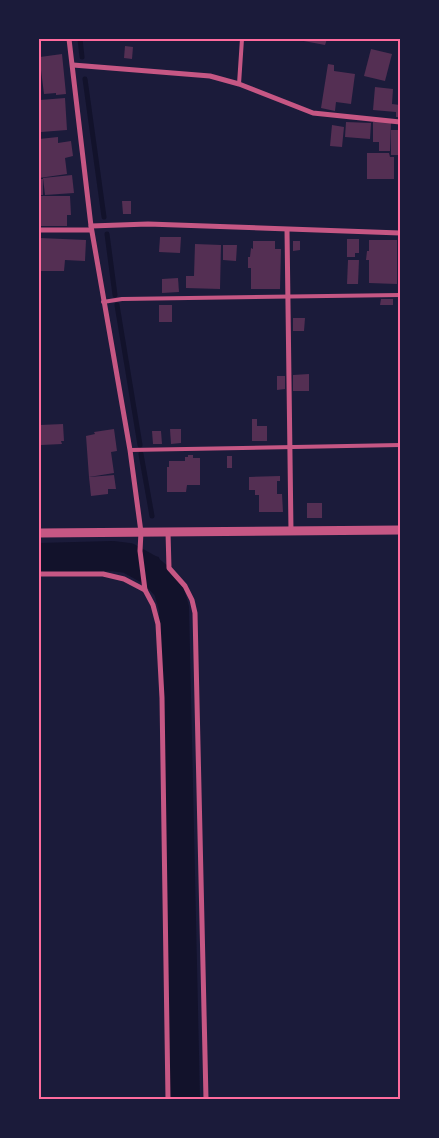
<svg xmlns="http://www.w3.org/2000/svg" width="439" height="1138" font-family="Lato,sans-serif">
  <style>
    .lines { fill: none; stroke-linecap: round; stroke-linejoin: round }
    .stream { stroke: #12122b; stroke-width: 5 }
    .river { stroke: #12122b; stroke-width: 30 }
    .building { fill: #542f53 }
    .service { stroke: #c65784; stroke-width: 4 }
    .minor { stroke: #c65784; stroke-width: 5 }
    .tertiary { stroke: #c65784; stroke-width: 9 }
    .neatline { fill: none; stroke: #ff6b9d; stroke-width: 2 }
  </style>
  <rect width="100%" height="100%" fill="#1b1b3a"/>
  <g class="lines">
    <g class="stream">
      <polyline points="80,39 82,57"/>
      <polyline points="85,79 104,217"/>
      <polyline points="107,234 115,295"/>
      <polyline points="117,305 140,445"/>
      <polyline points="141,454 152,516"/>
      <polyline points="157,559 160,579"/>
    </g>
    <polyline class="river" points="39,558 112,556 128,558 148,569 160,579 168,588 174,608 185,1099"/>
  </g>
  <g class="building">
    <polygon points="293,39 327,39 325,45"/>
    <polygon points="125,46 133,47 132,59 124,58"/>
    <polygon points="371,49 392,54 385,81 364,76"/>
    <polygon points="62,54 66,94 56,95 56,93 44,94 41,70 39,70 40,57"/>
    <polygon points="328,64 334,65 334,71 355,74 351,104 336,102 335,111 321,108"/>
    <polygon points="375,87 393,89 392,104 400,105 400,117 396,117 396,112 373,110"/>
    <polygon points="65,98 67,130 41,132 40,100"/>
    <polygon points="346,122 371,123 370,139 345,137"/>
    <polygon points="373,122 391,122 390,151 379,151 379,142 373,142"/>
    <polygon points="332,125 344,127 342,147 330,146"/>
    <rect x="391" y="130" width="9" height="25"/>
    <polygon points="58,137 58,143 71,141 73,156 65,158 67,174 39,178 39,139"/>
    <polygon points="367,153 389,153 390,157 394,157 394,179 367,179"/>
    <polygon points="72,175 74,193 45,195 43,178"/>
    <rect x="39" y="179" width="4" height="16"/>
    <polygon points="39,196 70,196 71,215 67,215 67,226 39,226"/>
    <polygon points="122,201 131,201 131,214 123,214"/>
    <polygon points="160,237 181,237 180,253 159,252"/>
    <polygon points="40,238 86,240 85,261 65,260 64,271 39,271"/>
    <polygon points="347,239 359,239 359,253 355,253 355,257 347,257"/>
    <polygon points="369,240 397,240 397,284 369,283 369,260 366,260 367,251 369,251"/>
    <polygon points="253,241 275,241 275,249 281,249 280,289 251,289 251,268 248,268 248,257 250,257 251,248 253,249"/>
    <polygon points="293,241 300,241 300,250 293,251"/>
    <polygon points="195,244 221,245 220,289 186,288 186,276 194,276"/>
    <polygon points="223,245 237,245 236,261 223,260"/>
    <polygon points="348,260 359,260 358,284 347,284"/>
    <polygon points="178,278 179,292 162,293 162,279"/>
    <polygon points="381,299 393,299 393,305 380,305"/>
    <rect x="159" y="305" width="13" height="17"/>
    <polygon points="293,318 305,318 304,331 293,331"/>
    <polygon points="309,374 309,391 293,391 293,375"/>
    <polygon points="277,376 285,376 285,389 277,390"/>
    <polygon points="252,419 257,419 257,426 267,426 267,441 252,441"/>
    <polygon points="63,424 64,441 61,441 62,444 41,445 40,425"/>
    <polygon points="114,429 117,451 111,452 114,473 89,477 86,436 95,434 94,432"/>
    <polygon points="170,429 181,429 181,443 171,444"/>
    <polygon points="152,431 161,431 162,444 153,444"/>
    <polygon points="188,455 193,455 193,458 200,458 200,485 187,485 186,492 167,492 167,467 169,467 169,461 185,461 185,457 188,457"/>
    <rect x="227" y="456" width="5" height="12"/>
    <polygon points="114,475 116,489 108,489 108,494 91,496 89,477"/>
    <polygon points="280,476 280,481 277,481 277,494 282,494 283,512 259,512 259,495 255,495 255,490 249,490 249,477"/>
    <rect x="307" y="503" width="15" height="15"/>
  </g>
  <g class="lines">
    <g class="service">
      <polyline points="239,84 242,39"/>
      <polyline points="103,302 122,299 400,295"/>
      <polyline points="130,450 400,445"/>
    </g>
    <g class="minor">
      <polyline points="69,39 91,226 130,450 141,532 140,551 145,590 153,605 158,624 162,698 168,1099"/>
      <polyline points="73,65 210,76 239,84 313,113 400,122"/>
      <polyline points="91,226 148,224 400,233"/>
      <polyline points="39,230 91,230"/>
      <polyline points="287,230 291,531"/>
      <polyline points="168,532 169,568 185,586 192,600 195,613 206,1099"/>
      <polyline points="39,574 103,574 124,579 145,590"/>
    </g>
    <polyline class="tertiary" points="39,533 400,530"/>
  </g>
  <rect width="439" height="1138" fill="none" stroke="#1b1b3a" stroke-width="80"/>
  <rect x="40" y="40" width="359" height="1058" class="neatline"/>
</svg>
